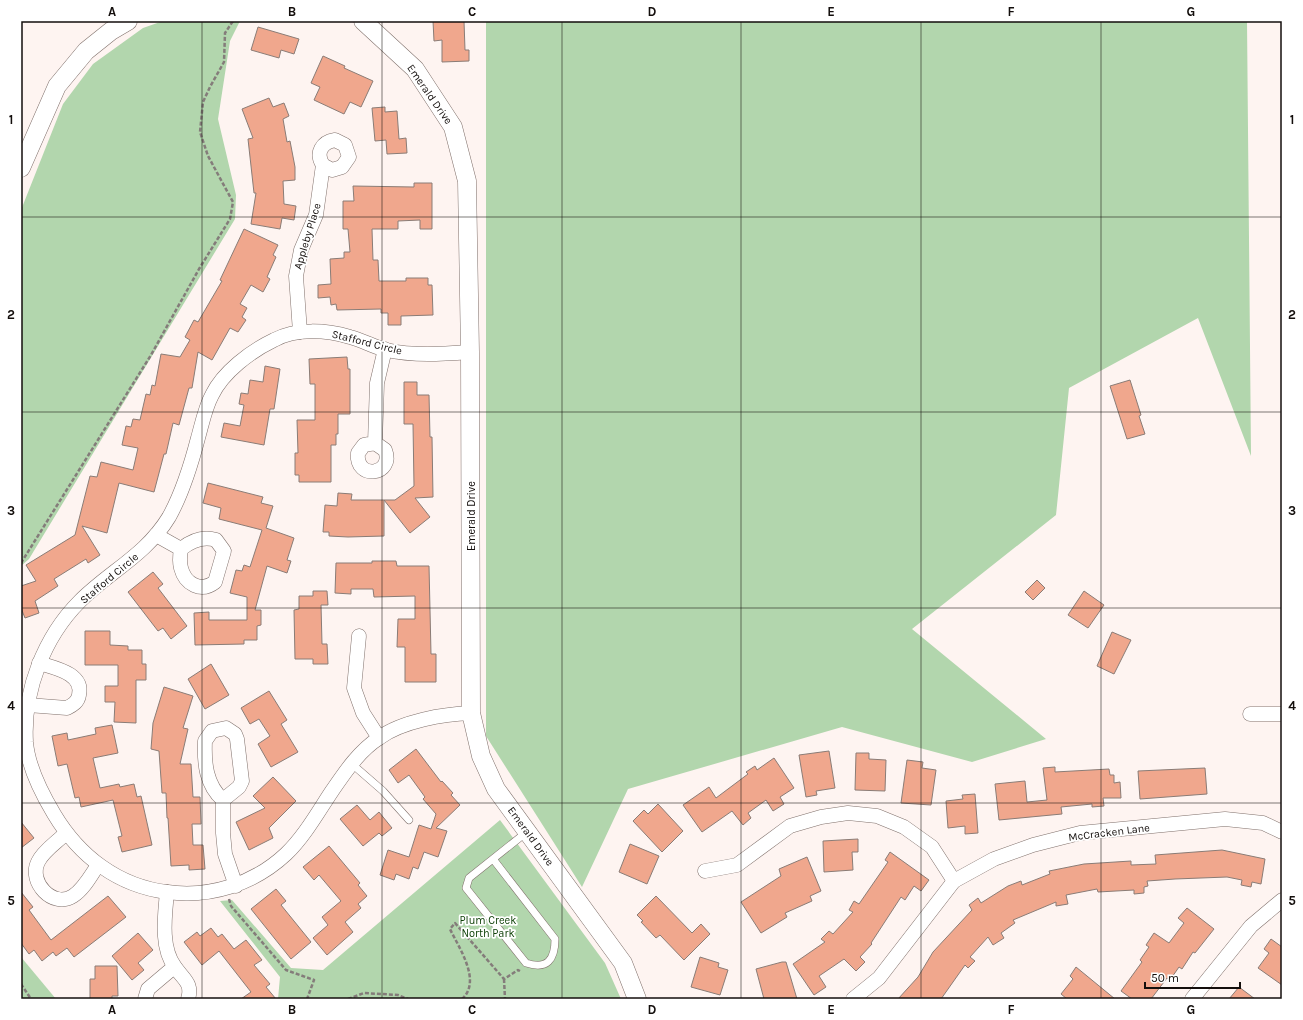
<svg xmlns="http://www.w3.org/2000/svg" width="1303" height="1020" font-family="Karla,sans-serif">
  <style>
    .green { fill: #b2d6ad }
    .building { fill: #f0a78d; stroke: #8a7c76 }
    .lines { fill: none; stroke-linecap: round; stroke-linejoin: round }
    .service-casing { stroke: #80716c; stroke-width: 8 }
    .minor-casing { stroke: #80716c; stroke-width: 15 }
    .tertiary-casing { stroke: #80716c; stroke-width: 19 }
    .path { stroke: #847c7a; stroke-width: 2.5; stroke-dasharray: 4 2; stroke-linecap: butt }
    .service { stroke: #fff; stroke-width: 7 }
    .minor { stroke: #fff; stroke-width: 14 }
    .tertiary { stroke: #fff; stroke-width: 18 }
    .grid { fill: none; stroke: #130e0c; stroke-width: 1; stroke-opacity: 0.55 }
    .labels { text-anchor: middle; stroke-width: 3.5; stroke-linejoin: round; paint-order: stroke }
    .street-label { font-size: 11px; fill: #130e0c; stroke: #fff }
    .park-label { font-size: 11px; fill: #0f4108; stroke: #fff }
    .neatline { fill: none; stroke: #130e0c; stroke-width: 1.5 }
    .grid-label { font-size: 13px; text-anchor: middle; font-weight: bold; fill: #130e0c }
  </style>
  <rect width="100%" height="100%" fill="#fef4f1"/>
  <g class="green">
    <polygon points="163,21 240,21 230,41 218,119 236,195 235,219 29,559 21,566 21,210 63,104 93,64 143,28"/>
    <polygon points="486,21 1247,21 1251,456 1198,318 1069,388 1056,515 912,629 1046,739 972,762 842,727 628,789 582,887 486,736"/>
    <polygon points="500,820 605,963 621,999 278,999 280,977 220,901 232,900 291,968 323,970"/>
    <polygon points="21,957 56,999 21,999"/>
  </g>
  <g class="building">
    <polygon points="433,21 464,21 465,50 469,50 469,61 442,62 442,40 434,41"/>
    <polygon points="258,27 299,39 294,54 281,50 279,58 251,50"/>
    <polygon points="323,56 345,66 344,68 373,81 361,107 350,102 344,114 314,100 320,87 311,83"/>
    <polygon points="269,98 273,107 284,103 289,116 283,119 287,142 290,141 295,167 295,180 283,181 284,204 296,206 294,220 282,218 280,229 251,224 256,193 254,193 248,139 253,138 242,109"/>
    <polygon points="385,107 385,112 397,111 399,139 406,138 407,153 387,154 386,140 375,141 372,108"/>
    <polygon points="414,183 432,183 432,229 420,229 420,220 398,221 398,229 372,229 373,260 378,260 379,281 406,281 406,278 428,278 428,285 432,285 433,315 401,316 401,325 388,325 388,313 381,313 381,309 337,310 336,304 331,305 330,297 318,298 318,285 331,284 330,259 344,258 344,252 350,252 348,229 343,229 343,201 354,201 353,186 414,187"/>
    <polygon points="244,229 278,245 273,255 276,257 267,277 270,279 263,292 251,285 240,304 247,308 242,317 246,320 238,332 230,328 212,360 198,352 192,388 189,388 179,425 173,423 166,454 164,454 154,492 119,483 107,533 82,526 100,555 88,563 86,559 54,579 58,586 35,601 39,613 25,618 21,608 21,586 36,581 26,565 75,535 90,476 97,477 101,462 133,470 138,448 122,445 126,426 131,427 133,419 140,420 146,394 150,395 152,385 155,386 161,354 180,357 190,340 185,337 194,320 198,322 222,281 220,280"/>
    <polygon points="347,357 348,369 350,369 350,414 338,414 338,434 336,434 336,445 331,445 331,482 299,482 299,475 295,475 295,453 298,453 297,420 315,420 315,384 310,384 309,359"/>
    <polygon points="265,366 280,369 274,409 270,409 264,445 221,437 224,423 240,426 244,405 239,404 241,393 248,394 250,380 263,382"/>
    <polygon points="1130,380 1141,415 1139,416 1145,434 1127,439 1110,386"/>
    <polygon points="404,382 417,382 417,395 429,395 430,437 432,437 433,497 415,498 430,517 410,533 384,500 395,500 414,486 413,424 404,424"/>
    <polygon points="208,483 263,497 261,503 273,506 266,528 294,538 287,560 291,561 287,573 267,566 255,610 261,610 261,625 257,626 257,640 244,640 244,644 195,645 194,613 209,612 209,620 247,620 247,597 230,593 236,570 242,571 244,565 250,567 262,530 219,519 221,508 203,503"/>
    <polygon points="338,493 352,494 351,500 384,500 384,536 348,537 329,536 329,532 323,532 325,505 337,506"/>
    <polygon points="372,561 396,561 397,566 429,566 431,654 436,654 436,682 405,682 405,647 397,647 398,619 415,619 415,596 374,597 373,589 351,589 351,594 335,593 336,563 372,563"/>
    <polygon points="153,572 163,584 158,588 187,626 171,639 163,628 158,631 128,592"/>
    <polygon points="1037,580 1045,588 1033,600 1025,592"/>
    <polygon points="313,591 327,591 328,605 321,605 322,644 327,644 328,664 313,664 313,659 295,659 294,610 299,609 299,596 313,596"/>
    <polygon points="1084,591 1104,605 1088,628 1068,615"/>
    <polygon points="85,631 110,631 110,645 128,646 128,650 142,650 142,664 146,664 146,680 136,680 136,723 114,722 115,702 105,702 105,686 118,686 118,665 85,665"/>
    <polygon points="1112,632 1131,640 1114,674 1097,666"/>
    <polygon points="211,664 229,695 205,709 188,679"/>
    <polygon points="164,687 193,696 183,728 188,729 180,764 191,764 193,797 200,797 201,824 192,824 193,845 203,845 205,869 189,870 189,865 171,866 168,818 167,818 166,793 162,793 159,751 151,749 153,723"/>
    <polygon points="269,691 287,720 281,724 298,752 271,767 258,744 270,736 259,719 250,724 241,708"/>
    <polygon points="112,725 118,753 93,758 100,788 119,784 120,787 134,784 137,797 141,796 152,845 122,852 118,837 122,836 113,800 81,807 79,797 75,798 67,764 58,766 52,736 67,733 68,740 96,734 95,728"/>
    <polygon points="416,749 441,782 442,781 453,793 451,795 460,805 436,828 447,831 438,857 424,852 418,869 413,867 409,879 396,874 394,880 380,875 388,850 409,857 419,825 431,829 436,814 423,799 425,797 409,775 398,783 389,770"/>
    <polygon points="829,751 835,788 816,791 817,795 806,797 799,755"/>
    <polygon points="856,753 869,753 869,759 886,760 885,791 855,790"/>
    <polygon points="774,758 794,788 780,797 784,804 773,811 766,800 748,813 751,818 743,825 732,811 702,832 683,805 709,787 716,798 748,774 746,772 755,766 757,770"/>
    <polygon points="907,760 923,762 922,768 936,770 931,805 901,803"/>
    <polygon points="1055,767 1055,772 1109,769 1110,775 1114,775 1114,783 1120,782 1121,798 1103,798 1104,806 1092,807 1092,804 1061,807 1062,814 999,820 995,784 1025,781 1027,802 1047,800 1043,768"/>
    <polygon points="1205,768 1207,794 1140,799 1138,771"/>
    <polygon points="273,777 296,801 269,828 273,838 249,850 236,822 265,808 253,796"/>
    <polygon points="975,794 978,833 965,834 965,826 948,828 946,801 963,799 962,795"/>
    <polygon points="658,804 683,831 662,852 633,821 644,810 648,814"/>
    <polygon points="357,805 370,820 379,812 392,828 382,836 379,833 363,846 340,819"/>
    <polygon points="21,822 34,838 21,848"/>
    <polygon points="858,839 858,852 852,852 853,870 824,872 823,841"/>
    <polygon points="630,844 659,856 647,884 619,872"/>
    <polygon points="329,846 360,883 358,885 367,896 358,904 361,908 345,922 353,932 327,955 313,938 328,925 322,917 341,901 319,875 314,880 303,867"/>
    <polygon points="1222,850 1265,859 1261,884 1252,882 1251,887 1241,885 1242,880 1227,877 1175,879 1147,881 1148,886 1144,887 1144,893 1134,894 1134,890 1098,892 1097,889 1066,895 1068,904 1056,906 1056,902 1013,920 1015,923 1001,933 1004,938 993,945 988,937 970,957 975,961 968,968 965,965 941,999 898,999 918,977 933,952 972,910 969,905 978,898 981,903 1008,886 1021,881 1022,885 1050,874 1049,871 1084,864 1131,861 1131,865 1156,864 1155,855"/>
    <polygon points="890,852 929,880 921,891 914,886 905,900 901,897 871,943 872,944 860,957 865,962 856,971 844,959 819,976 826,987 814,995 793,964 825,942 821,939 829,931 833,934 853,912 849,910 854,901 859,904 888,862 885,860"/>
    <polygon points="807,857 821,891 810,896 812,901 785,913 787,917 761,933 741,902 781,876 779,869"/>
    <polygon points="276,889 286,901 281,905 311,942 291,959 251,909"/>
    <polygon points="21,892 33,907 29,910 51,940 108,896 126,917 74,957 67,948 56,956 53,952 42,961 34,950 29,954 21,943"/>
    <polygon points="656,896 692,933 701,924 710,934 684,960 660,935 656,938 641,922 643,921 637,915"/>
    <polygon points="1187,908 1214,929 1195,953 1193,952 1182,969 1179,967 1170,980 1167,978 1151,999 1132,999 1121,991 1142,962 1140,960 1149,947 1146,945 1154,933 1169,943 1184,923 1178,918"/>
    <polygon points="211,928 218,937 222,934 234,949 246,940 262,960 254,965 270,984 266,987 276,999 241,999 251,992 219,951 202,965 184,942 197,932 200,936"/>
    <polygon points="138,933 153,950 138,963 144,970 132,980 112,956"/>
    <polygon points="1271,939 1282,947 1282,985 1258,968 1269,953 1264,949"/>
    <polygon points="700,957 719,963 718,967 728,970 720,995 691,987"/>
    <polygon points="782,962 786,962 797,999 764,999 756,969"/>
    <polygon points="95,966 117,966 118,996 112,996 112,999 90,999 90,979 95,979"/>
    <polygon points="1076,967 1115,999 1067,999 1061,994 1073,979 1070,976"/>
    <polygon points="1239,987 1255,999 1229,999"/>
  </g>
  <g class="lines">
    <g class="service-casing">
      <g id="service">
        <polyline points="352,764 383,791 409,820"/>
        <path d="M493,859l62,80c0,21 -8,31 -29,24l-60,-75 3,-10 59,-47"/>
      </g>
    </g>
    <g class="minor-casing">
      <g id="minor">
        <path d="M300,332l-4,-56 5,-26 15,-35 7,-50 9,5 10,-3 7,-10 -4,-12 -10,-5c-13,2 -20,13 -12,25"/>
        <path d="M470,352c-28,2 -56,4 -84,-2 -12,-3 -24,-10 -36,-13 -24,-7 -54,-9 -76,3 -23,11 -51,32 -62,55 -7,13 -10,29 -14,43 -7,27 -15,54 -29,79 -23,38 -59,54 -89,84 -36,36 -57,90 -54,141 2,24 16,52 28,72 25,42 64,72 113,78 43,6 87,-8 119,-38 18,-17 32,-42 46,-63 13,-19 27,-40 47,-53 23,-17 65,-24 92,-25"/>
        <path d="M375,443l10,7c10,25 -30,31 -27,3l6,-8 11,-2 2,-60 8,-34"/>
        <path d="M156,535l25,14c-1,6 -2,12 0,19 4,16 20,25 34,14l9,-31 -8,-11c-13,-4 -25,1 -35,9"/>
        <polyline points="359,636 354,688 363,713 379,738"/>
        <path d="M28,705l39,3c6,-3 11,-6 12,-13 5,-22 -25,-27 -40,-32"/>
        <polyline points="1250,714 1282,714"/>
        <path d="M223,800c-17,-15 -19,-37 -18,-59l7,-10 14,-3 9,6 2,5 5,42 -3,6 -16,13v33l2,21 11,32"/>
        <path d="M65,834c-8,8 -22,17 -27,28 -10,20 15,47 35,34 11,-7 18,-21 25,-31"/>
        <polyline points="705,871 737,865 790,826 821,817 848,813 877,816 904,827 932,847 954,881"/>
        <path d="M167,892c-2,23 -7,55 8,75 8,12 18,16 13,32"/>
        <polyline points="145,999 148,989 174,967"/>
        <polyline points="853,999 879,978 954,881 994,859 1033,845 1080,833 1225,819 1263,823 1282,832"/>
        <polyline points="1192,999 1251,926 1282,900"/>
      </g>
    </g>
    <g class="tertiary-casing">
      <g id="tertiary">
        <polyline points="363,21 415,69 453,127 467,181 470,352 471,713 481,756 496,789 623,963 637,999"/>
        <polyline points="21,168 57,86 86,51 111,31 128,21"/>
      </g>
    </g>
    <g class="path">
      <polyline points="21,563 151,355 199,269 230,219 233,202 208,156 200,132 203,102 210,87 224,62 225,33 233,21"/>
      <polyline points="229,899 231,906 286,970 314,980 307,999"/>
      <polyline points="504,979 505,999"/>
      <polyline points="21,984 31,999"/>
      <polyline points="348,999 364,993 398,995 408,999"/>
      <path d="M462,999c20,-18 -3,-51 -12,-70l5,-6 49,56 14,-9 2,1"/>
    </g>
    <use href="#service" class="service"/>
    <use href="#minor" class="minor"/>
    <use href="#tertiary" class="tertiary"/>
  </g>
  <path class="grid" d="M202,21v978M382,21v978M562,21v978M741,21v978M921,21v978M1101,21v978M21,217h1261M21,412h1261M21,608h1261M21,803h1261"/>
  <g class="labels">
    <g class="street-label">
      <text transform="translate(430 94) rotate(55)" y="4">Emerald Drive</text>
      <text transform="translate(307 236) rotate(-73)" y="4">Appleby Place</text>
      <text transform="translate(367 342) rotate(14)" y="4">Stafford Circle</text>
      <text transform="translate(471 516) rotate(-90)" y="4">Emerald Drive</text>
      <text transform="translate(109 578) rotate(-40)" y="4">Stafford Circle</text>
      <text transform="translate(1109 832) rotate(-7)" y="4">McCracken Lane</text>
      <text transform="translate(531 836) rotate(54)" y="4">Emerald Drive</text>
    </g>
    <g class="park-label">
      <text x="488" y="924">Plum Creek<tspan x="488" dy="13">North Park</tspan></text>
    </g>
  </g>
  <rect width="1303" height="1020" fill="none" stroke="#ffffff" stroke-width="44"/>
  <path d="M1145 982v6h95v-6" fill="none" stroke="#130e0c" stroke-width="2"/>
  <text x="1151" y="982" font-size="12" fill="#130e0c" stroke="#ffffff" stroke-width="3" paint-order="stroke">50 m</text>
  <rect x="22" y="22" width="1259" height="976" class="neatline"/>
  <g class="grid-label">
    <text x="112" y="16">A</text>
    <text x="292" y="16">B</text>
    <text x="472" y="16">C</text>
    <text x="652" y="16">D</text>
    <text x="831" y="16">E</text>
    <text x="1011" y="16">F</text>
    <text x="1191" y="16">G</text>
    <text x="11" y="124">1</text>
    <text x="1292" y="124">1</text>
    <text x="11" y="319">2</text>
    <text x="1292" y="319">2</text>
    <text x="11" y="515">3</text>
    <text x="1292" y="515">3</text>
    <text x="11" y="710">4</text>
    <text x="1292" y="710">4</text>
    <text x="11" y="905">5</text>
    <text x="1292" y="905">5</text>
    <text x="112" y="1014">A</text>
    <text x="292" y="1014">B</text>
    <text x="472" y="1014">C</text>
    <text x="652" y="1014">D</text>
    <text x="831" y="1014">E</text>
    <text x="1011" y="1014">F</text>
    <text x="1191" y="1014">G</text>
  </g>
</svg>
